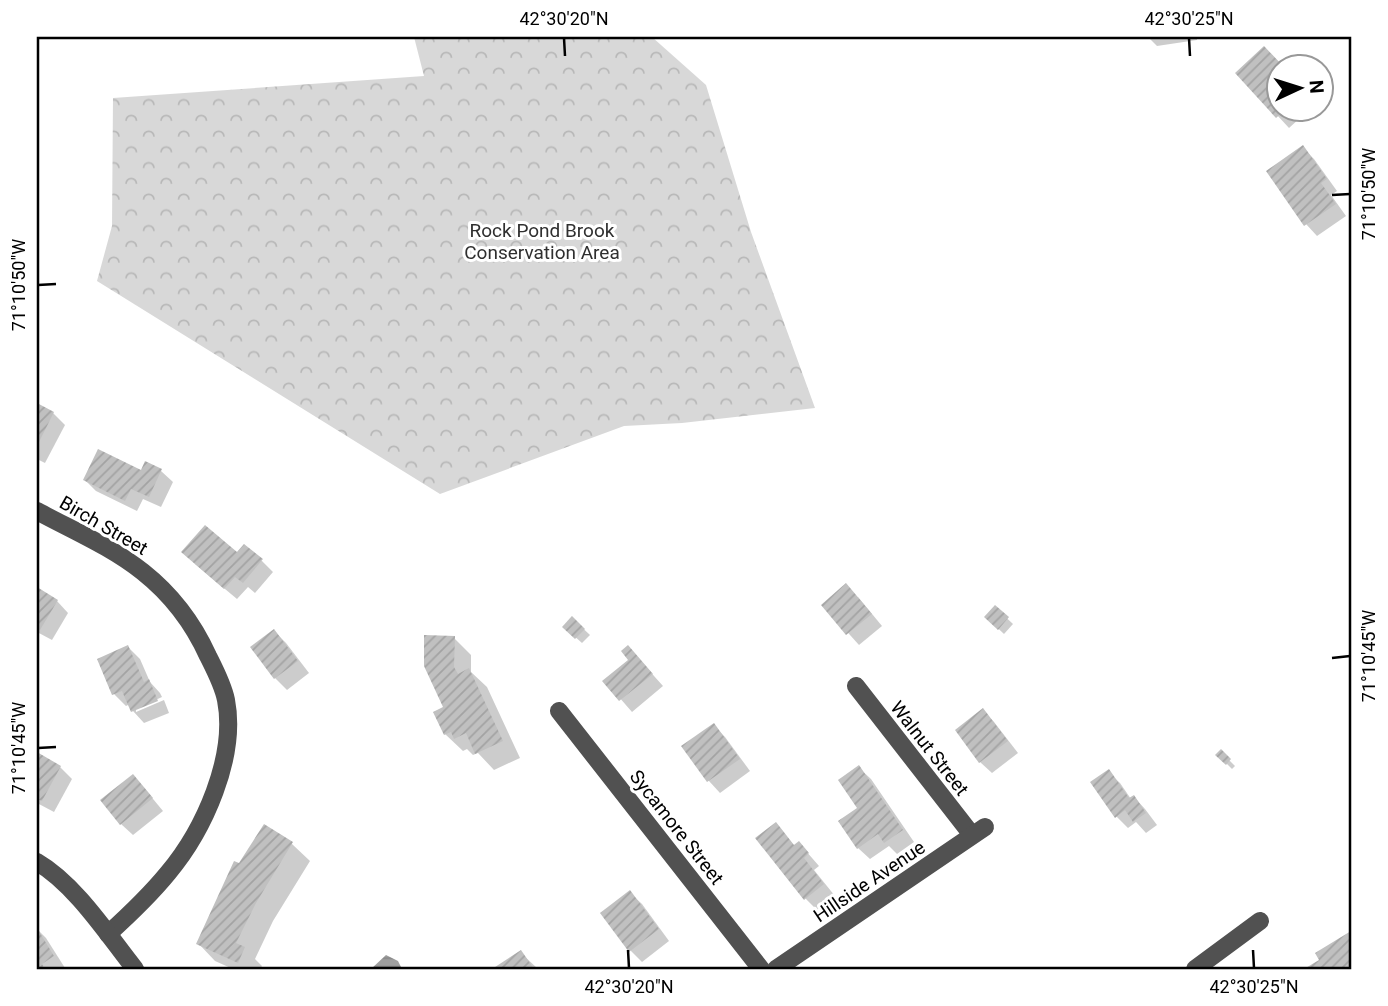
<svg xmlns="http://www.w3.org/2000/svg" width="1388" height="1006" font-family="Roboto,sans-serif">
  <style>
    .park { fill: url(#park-crowns) }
    .water { fill: url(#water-rules) }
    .shadow { fill: #0003 }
    .building { fill: url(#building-hatch) }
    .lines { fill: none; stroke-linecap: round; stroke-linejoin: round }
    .minor { stroke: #515151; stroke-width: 18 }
    .ticks { fill: none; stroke: #000; stroke-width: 2.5 }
    .labels { text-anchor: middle; stroke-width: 6; stroke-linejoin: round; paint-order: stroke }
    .park-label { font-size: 19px; fill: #2f2f2f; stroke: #fff }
    .street-label { font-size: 19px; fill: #000; stroke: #fff }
    .neatline { fill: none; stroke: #000; stroke-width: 2.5 }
    .ticks-label { font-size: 18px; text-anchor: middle; fill: #000 }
  </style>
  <defs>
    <pattern id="park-crowns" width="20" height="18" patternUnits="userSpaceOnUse" patternTransform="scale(1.75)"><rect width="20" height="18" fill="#d8d8d8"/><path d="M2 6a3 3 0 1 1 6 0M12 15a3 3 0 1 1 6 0" fill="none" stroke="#b8b8b8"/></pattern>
    <pattern id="water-rules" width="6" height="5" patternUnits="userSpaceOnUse" patternTransform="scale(1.75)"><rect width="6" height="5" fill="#9f9f9f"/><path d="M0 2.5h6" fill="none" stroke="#878787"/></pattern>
    <pattern id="building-hatch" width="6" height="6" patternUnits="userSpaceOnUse" patternTransform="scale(1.75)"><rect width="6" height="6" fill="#c0c0c0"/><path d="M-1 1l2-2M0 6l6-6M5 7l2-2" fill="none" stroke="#a3a3a3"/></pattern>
  </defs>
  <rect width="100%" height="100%" fill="#fff"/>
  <polygon class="park" points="414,37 652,37 706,85 751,232 815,408 682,423 624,426 440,494 97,281 112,226 113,98 424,76"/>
  <polygon class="water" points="386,955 398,961 402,969 371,969"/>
  <g class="shadow">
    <polygon points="1148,37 1197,37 1197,40 1157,46"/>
    <polygon points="1264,49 1281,66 1280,66 1280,108 1311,108 1289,128 1238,73"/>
    <polygon points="1302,147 1314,159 1337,191 1331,195 1346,216 1317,236 1306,224"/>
    <polygon points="37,405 53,413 65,425 45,463 37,459"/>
    <polygon points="161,471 173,482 161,507 143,499 137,511 96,491 85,480"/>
    <polygon points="237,555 262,561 273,572 255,593 248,587 237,599 195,564"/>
    <polygon points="37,589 57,601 68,613 52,640 37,632"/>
    <polygon points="858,597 882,626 859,645 823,605"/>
    <polygon points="995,607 1013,624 1004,634 986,617"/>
    <polygon points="572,618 590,635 582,643 564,627"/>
    <polygon points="274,631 286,643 309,673 287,690 275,678"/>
    <polygon points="454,638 471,655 471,672 487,687 520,758 494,770 478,753 473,755 467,749 463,751 445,734"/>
    <polygon points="128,647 140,659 150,682 160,693 162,697 136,709 136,712 164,700 169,713 144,723 133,711 130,704 126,706 114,694 99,660"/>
    <polygon points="628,647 663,686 632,712 605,681 630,660"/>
    <polygon points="983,711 994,722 1018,753 992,773 980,762"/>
    <polygon points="713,725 725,737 750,771 720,793 709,781 684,747"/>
    <polygon points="1221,752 1235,766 1232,769 1218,755"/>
    <polygon points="37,754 60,767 72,779 54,812 37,803"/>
    <polygon points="859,768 871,779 914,842 897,854 889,846 870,859 858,848"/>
    <polygon points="1108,772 1120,783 1131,799 1134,797 1145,809 1157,825 1146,833 1136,822 1128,828 1116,816"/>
    <polygon points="144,788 163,811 133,835 121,824"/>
    <polygon points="264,826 292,844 310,861 273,921 255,959 262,966 260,969 233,969 215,961 198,943 240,866"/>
    <polygon points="799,843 819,866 814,870 835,896 817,910 806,899 795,846"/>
    <polygon points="630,893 642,904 669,941 642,962 631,951"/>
    <polygon points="37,929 46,938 65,968 37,969"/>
    <polygon points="521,953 538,969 496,969"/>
  </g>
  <g class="building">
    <polygon points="1264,46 1283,66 1280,66 1280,108 1287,108 1276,118 1235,73"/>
    <polygon points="1303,145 1327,179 1321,183 1336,204 1304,226 1266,171"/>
    <polygon points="37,403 54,412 37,446"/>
    <polygon points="98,449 141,470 145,461 162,469 149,497 131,489 125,501 83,480"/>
    <polygon points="205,525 237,552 244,544 263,559 243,583 235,577 224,589 181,552"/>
    <polygon points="846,583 872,614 846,635 821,605"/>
    <polygon points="37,587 58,600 40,630 37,628"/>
    <polygon points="995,605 1009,617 998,630 984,617"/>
    <polygon points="572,616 585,629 575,639 562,627"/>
    <polygon points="274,629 298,661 274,679 250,647"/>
    <polygon points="424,635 455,636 454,667 458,674 469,668 503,741 475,754 466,733 454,739 451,732 444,735 433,712 443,707 424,666"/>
    <polygon points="128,645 144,682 149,679 158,701 131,712 122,691 112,695 97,659"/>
    <polygon points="628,645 653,674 619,701 602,681 628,660 621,651"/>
    <polygon points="983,708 1008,741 979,763 955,730"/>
    <polygon points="714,723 740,759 707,782 681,746"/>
    <polygon points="1221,749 1231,759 1226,765 1215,755"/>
    <polygon points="37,752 61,766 42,801 37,799"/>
    <polygon points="859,765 903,830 884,843 878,834 857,849 838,821 857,808 838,780"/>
    <polygon points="1109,769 1129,798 1134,795 1146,813 1133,822 1125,810 1115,818 1090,782"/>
    <polygon points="133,774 153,798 120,825 100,800"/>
    <polygon points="776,822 794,845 799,841 809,853 804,858 824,884 804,900 755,838"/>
    <polygon points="264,824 293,842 256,903 236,943 245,947 238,963 196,944 234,861 239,863"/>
    <polygon points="630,890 659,929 629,952 600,913"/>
    <polygon points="37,928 54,956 42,964 45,969 37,969"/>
    <polygon points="1351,931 1351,969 1304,969 1319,960 1315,953"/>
    <polygon points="521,950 534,969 492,969"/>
  </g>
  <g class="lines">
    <g class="minor">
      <path d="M37,511c35,19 75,36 106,61 29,23 50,51 65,84 7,14 15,29 18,44 11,57 -22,130 -58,173 -18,22 -39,42 -60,61"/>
      <polyline points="856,686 972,835"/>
      <polyline points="559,711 761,969"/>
      <path d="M37,862c38,22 71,73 98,107"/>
      <polyline points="776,969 985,827"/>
      <polyline points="1195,969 1260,921"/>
    </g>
  </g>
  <path class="ticks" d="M564,38l1,18M1189,38l1,18M1332,195l18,-1M38,285l18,-1M1332,658l18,-2M38,748l18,-1M628,950l1,18M1253,950l1,18"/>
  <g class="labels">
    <g class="park-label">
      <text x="542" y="237">Rock Pond Brook<tspan x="542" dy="22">Conservation Area</tspan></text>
    </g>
    <g class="street-label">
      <text transform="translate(104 525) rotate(30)" y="7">Birch Street</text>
      <text transform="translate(930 748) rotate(52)" y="7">Walnut Street</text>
      <text transform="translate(677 827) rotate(52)" y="7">Sycamore Street</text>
      <text transform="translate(869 881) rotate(-34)" y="7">Hillside Avenue</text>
    </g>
  </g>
  <rect width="1388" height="1006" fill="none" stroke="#ffffff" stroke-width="77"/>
  <g transform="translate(1300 88) rotate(86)"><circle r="33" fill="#ffffff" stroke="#999999" stroke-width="2"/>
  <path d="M0-5L12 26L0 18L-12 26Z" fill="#000000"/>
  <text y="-10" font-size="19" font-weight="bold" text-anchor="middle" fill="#000000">N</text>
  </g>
  <rect x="38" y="38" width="1312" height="930" class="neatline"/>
  <g class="ticks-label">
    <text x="564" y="25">42°30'20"N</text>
    <text x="1189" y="25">42°30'25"N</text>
    <text transform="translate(1369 194) rotate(-90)" y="6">71°10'50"W</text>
    <text transform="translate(19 285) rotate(-90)" y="6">71°10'50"W</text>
    <text transform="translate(1369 656) rotate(-90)" y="6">71°10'45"W</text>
    <text transform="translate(19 748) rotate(-90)" y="6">71°10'45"W</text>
    <text x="629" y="993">42°30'20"N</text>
    <text x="1254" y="993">42°30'25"N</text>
  </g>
</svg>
